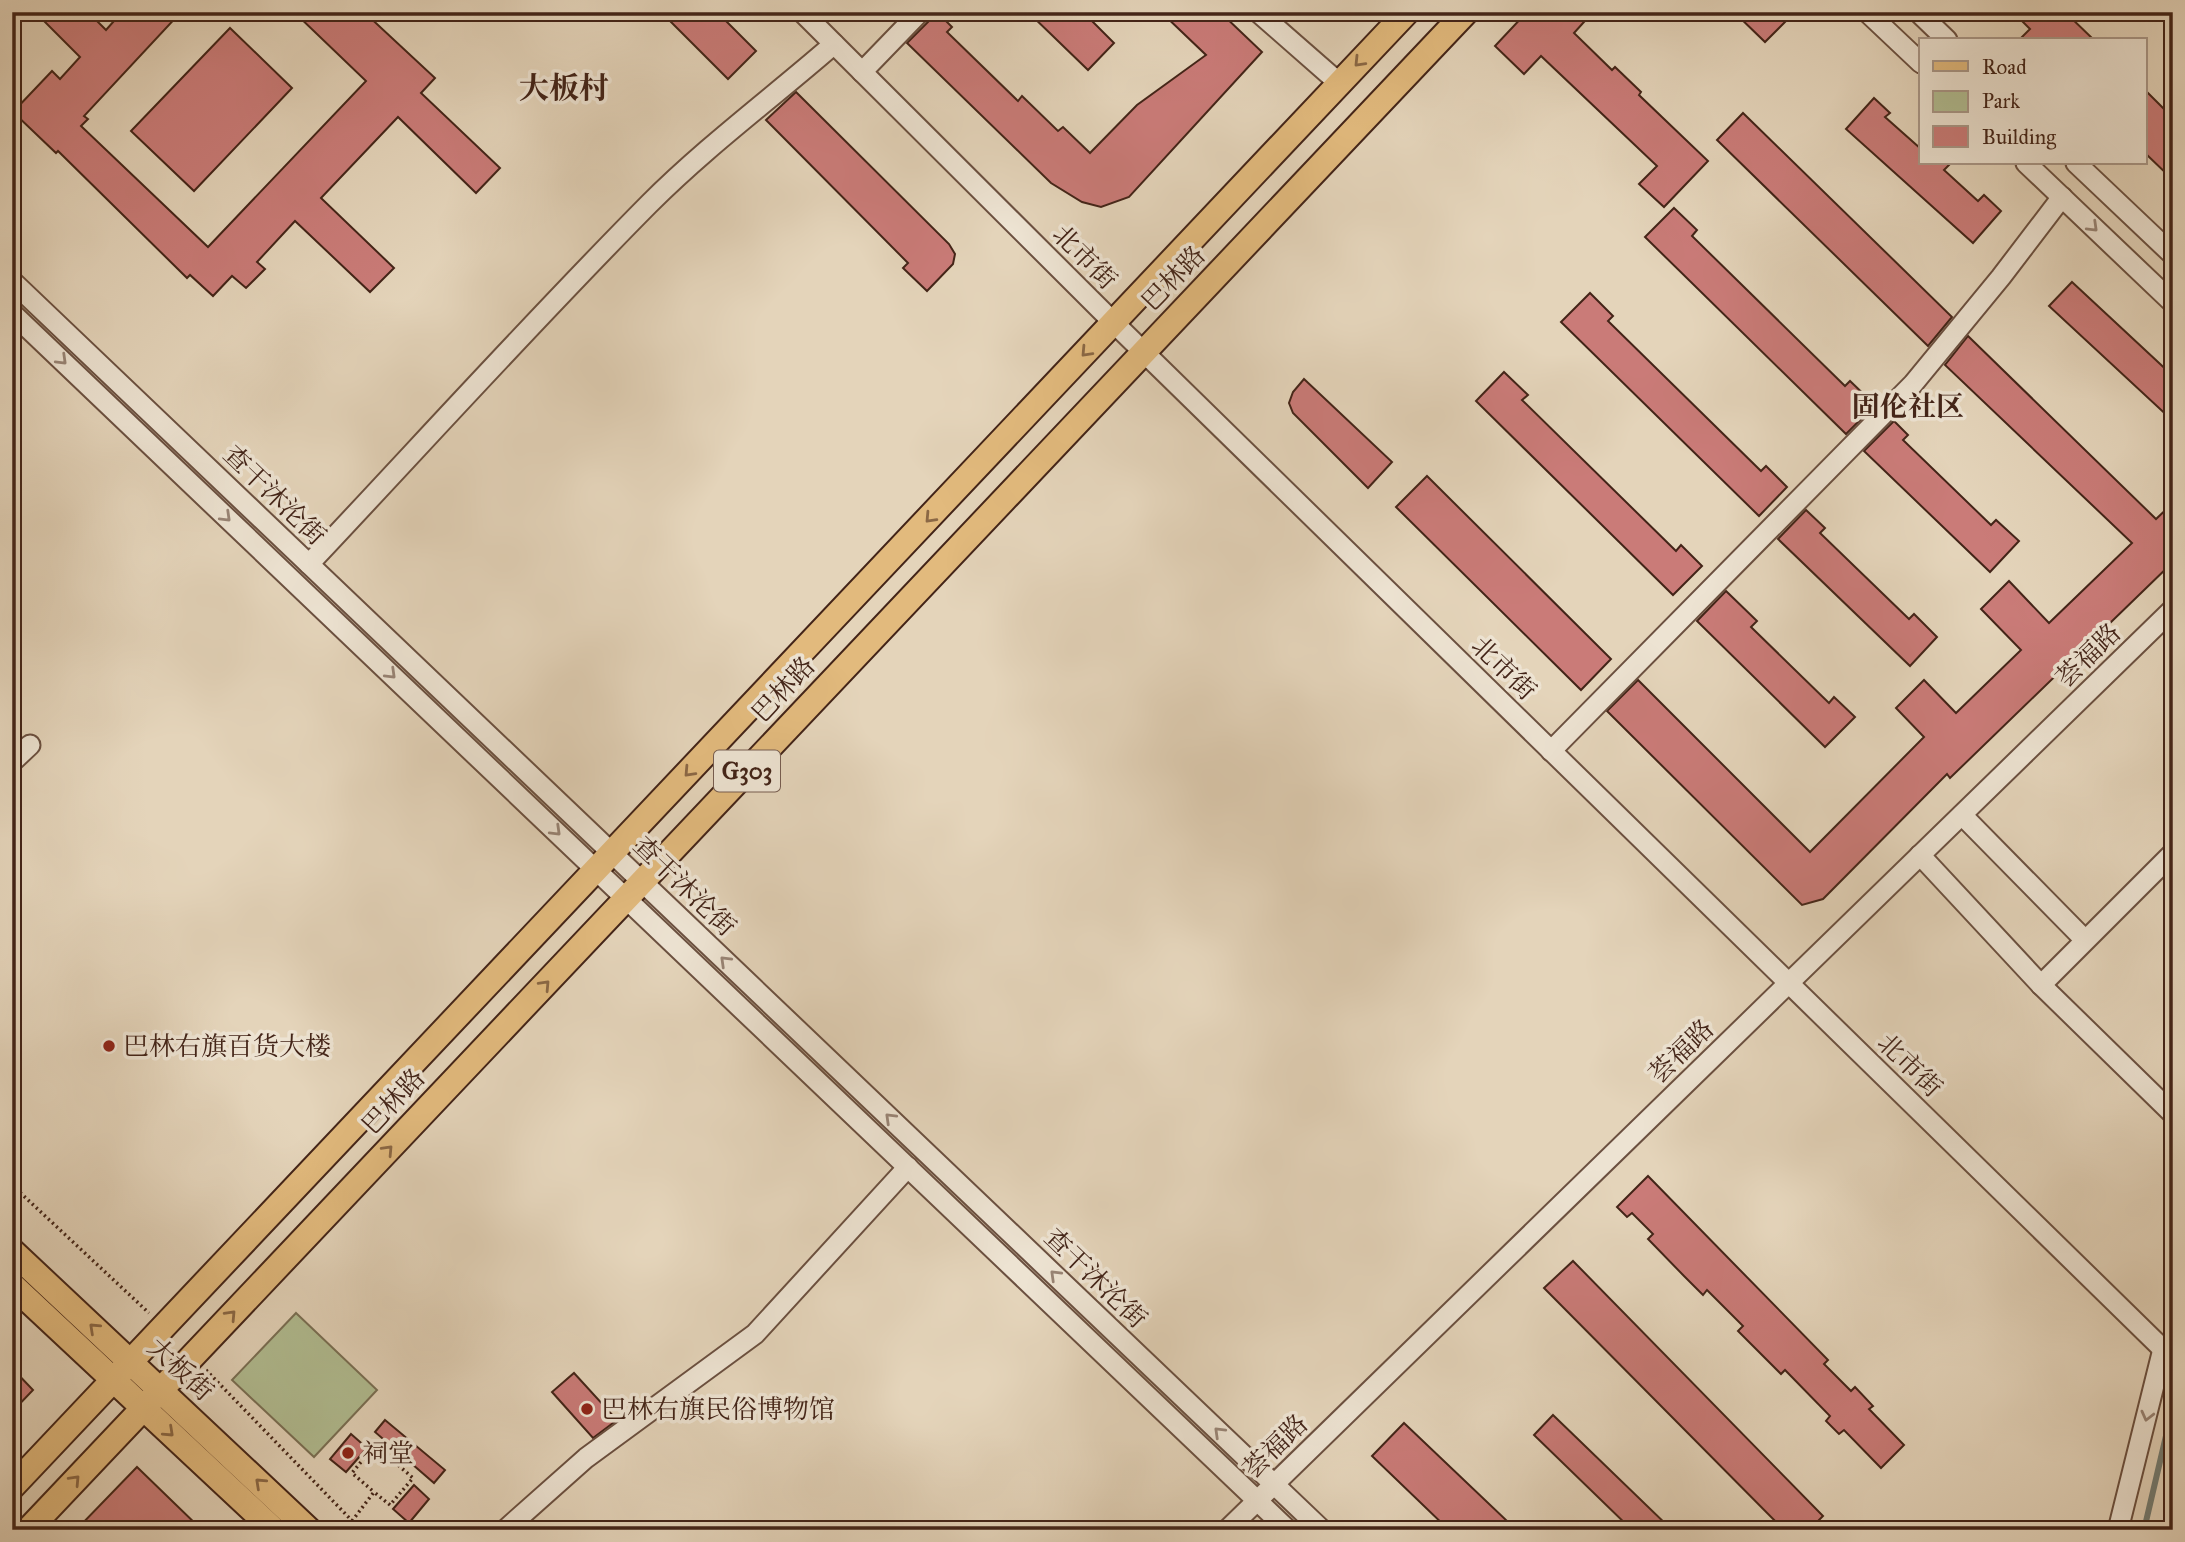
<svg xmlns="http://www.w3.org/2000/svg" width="2185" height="1542" font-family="'IM FELL Great Primer','Noto Serif SC',serif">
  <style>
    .green { fill: #b1bd92; stroke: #7a7055; stroke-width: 2 }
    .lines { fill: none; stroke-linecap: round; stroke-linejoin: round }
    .stream { stroke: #747d74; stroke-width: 6 }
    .building { fill: #ca7b78; stroke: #432418; stroke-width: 2 }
    .minor-casing { stroke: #6b5040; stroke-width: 23 }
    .major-casing { stroke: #432418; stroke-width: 28 }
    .path { stroke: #432418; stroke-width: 3.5; stroke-dasharray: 2 3.5; stroke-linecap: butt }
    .minor { stroke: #ede3d2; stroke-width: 19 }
    .major { stroke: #e2ba7d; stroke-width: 24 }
    .oneway { stroke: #8b6845 }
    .oneway2 { stroke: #988475 }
    .poi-dot { fill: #8f2418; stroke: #ede3d2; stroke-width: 2.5 }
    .labels { text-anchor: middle; stroke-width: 7; stroke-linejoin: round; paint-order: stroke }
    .shield { fill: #ede3d2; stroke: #765d50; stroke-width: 2 }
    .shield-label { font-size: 24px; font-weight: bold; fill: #432418 }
    .street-label { font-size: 26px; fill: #432418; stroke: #ede3d2 }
    .poi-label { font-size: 26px; fill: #432418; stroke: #ede3d2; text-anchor: start }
    .neighbourhood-label { font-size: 28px; font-weight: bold; fill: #432418; stroke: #ede3d2 }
    .quarter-label { font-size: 30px; font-weight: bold; fill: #432418; stroke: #ede3d2 }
  </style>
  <rect width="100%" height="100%" fill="#e4d4ba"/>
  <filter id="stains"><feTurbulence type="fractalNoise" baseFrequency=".00286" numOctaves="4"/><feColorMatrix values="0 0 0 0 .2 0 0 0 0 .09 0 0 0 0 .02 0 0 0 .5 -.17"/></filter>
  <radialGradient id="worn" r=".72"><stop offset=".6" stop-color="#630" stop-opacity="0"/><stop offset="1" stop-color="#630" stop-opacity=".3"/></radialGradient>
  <polygon class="green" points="296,1313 377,1390 314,1457 232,1380"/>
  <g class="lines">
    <polyline class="stream" points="2144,1530 2173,1406"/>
  </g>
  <g class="building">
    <polygon points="35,12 88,12 106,30 122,12 181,12 84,116 88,119 81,126 208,247 366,81 294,12 364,12 435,78 421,93 500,168 476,193 398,117 321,198 394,268 370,292 295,221 257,262 265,269 246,288 232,276 213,296 190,275 187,278 58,151 56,153 13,112 52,71 60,79 80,57"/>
    <polygon points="661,12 717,12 756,51 728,79"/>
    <polygon points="932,12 937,12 952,27 947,32 1018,101 1022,96 1058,131 1063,127 1090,153 1137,105 1206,55 1161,12 1220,12 1262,52 1129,197 1101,207 1082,202 1051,183 907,43 929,21"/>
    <polygon points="1028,12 1083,12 1114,43 1088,70"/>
    <polygon points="1527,12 1593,12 1574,33 1612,70 1615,67 1641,92 1639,95 1708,161 1664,207 1639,184 1657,166 1541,56 1524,74 1495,46"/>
    <polygon points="1734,12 1779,12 1787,20 1765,42"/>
    <polygon points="2013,12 2065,12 2094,40 2019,40 2030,29"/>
    <polygon points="230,28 292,88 194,191 131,131"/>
    <polygon points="2145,90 2173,118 2173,180 2145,153"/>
    <polygon points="796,92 949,244 955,254 953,264 927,291 903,268 908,263 766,120"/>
    <polygon points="1874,98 1890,113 1885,117 1921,149 1921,163 1951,163 1944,170 1978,201 1984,195 2001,211 1973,243 1846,129"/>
    <polygon points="1743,113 1952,317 1928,346 1717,140"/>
    <polygon points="1674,208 1697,230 1692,236 1845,386 1850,381 1875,405 1846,434 1645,237"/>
    <polygon points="2072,282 2173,376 2173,421 2049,306"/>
    <polygon points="1590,293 1613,316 1608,321 1761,471 1766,466 1787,487 1759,516 1561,322"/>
    <polygon points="1968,336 2156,519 2173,503 2173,562 1950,778 1947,774 1823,899 1802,905 1607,711 1638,680 1810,852 1924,737 1896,708 1924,680 1956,713 2021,650 1981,609 2009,581 2049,623 2132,543 1945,365"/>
    <polygon points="1504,372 1528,395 1522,400 1676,551 1681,545 1702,566 1673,595 1476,401"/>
    <polygon points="1304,379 1392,462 1368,488 1293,413 1289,403 1293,392"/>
    <polygon points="1894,421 1908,435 1903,440 1991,525 1996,520 2019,541 1990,572 1864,451"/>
    <polygon points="1427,476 1611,659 1581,690 1396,507"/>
    <polygon points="1806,510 1825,528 1820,533 1909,619 1914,614 1937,637 1910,666 1778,539"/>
    <polygon points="1726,591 1757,621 1751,627 1829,703 1834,697 1855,717 1825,747 1697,621"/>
    <polygon points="1648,1176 1828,1360 1824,1364 1851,1391 1855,1387 1873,1406 1869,1409 1904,1445 1881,1468 1844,1430 1839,1434 1826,1421 1830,1416 1785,1370 1781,1374 1738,1331 1743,1326 1707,1290 1703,1295 1684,1276 1648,1239 1653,1234 1632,1213 1627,1217 1617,1207"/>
    <polygon points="1573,1261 1823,1516 1809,1530 1784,1530 1544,1288"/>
    <polygon points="12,1368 33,1390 12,1412"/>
    <polygon points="574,1373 617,1420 593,1438 552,1392"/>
    <polygon points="1553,1415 1672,1530 1632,1530 1534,1435"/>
    <polygon points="385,1420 445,1470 434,1483 375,1432"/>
    <polygon points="1404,1423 1506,1520 1497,1530 1449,1530 1372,1456"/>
    <polygon points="351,1434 367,1448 346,1472 330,1459"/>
    <polygon points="137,1467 202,1530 76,1530"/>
    <polygon points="414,1485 429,1499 409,1523 393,1509"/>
  </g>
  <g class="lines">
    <g class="minor-casing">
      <g id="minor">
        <polyline points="802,12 1114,323 2173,1359"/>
        <polyline points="1258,12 1339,83"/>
        <polyline points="1867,12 1921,63"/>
        <polyline points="1918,12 1947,40"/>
        <polyline points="862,72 920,12"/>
        <polyline points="2026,163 2173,303"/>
        <polyline points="2076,163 2173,255"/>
        <polyline points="12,281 1322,1530"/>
        <polyline points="12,313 1288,1530"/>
        <path d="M309,564c113,-120 224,-243 340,-360 58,-58 123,-106 185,-160"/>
        <polyline points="1551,751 1913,384 2001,277 2062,197"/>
        <polyline points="12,762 30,745"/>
        <polyline points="1962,815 2085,940"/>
        <polyline points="1920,855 2041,985 2173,1114"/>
        <polyline points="2041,985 2173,853"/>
        <polyline points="505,1530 586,1458 755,1334 908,1167"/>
        <polyline points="1227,1530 2173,609"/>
        <polyline points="2118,1530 2163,1349"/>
      </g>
    </g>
    <g class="major-casing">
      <g id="major">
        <polyline points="12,1251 309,1530"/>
        <polyline points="12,1285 274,1530"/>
        <polyline points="12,1487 1407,12"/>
        <polyline points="28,1530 1466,12"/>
      </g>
    </g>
    <g class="path">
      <polyline points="12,1185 149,1313"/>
      <polyline points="206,1370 361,1530"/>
      <polyline points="352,1521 374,1492 390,1505 413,1478 375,1445 352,1473 374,1492"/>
    </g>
    <use href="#minor" class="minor"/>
    <use href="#major" class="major"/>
  </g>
  <defs><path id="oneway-chevron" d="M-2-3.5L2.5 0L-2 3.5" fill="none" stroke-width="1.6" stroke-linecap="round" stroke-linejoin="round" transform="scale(1.75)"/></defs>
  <g class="oneway">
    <use href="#oneway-chevron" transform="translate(1359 62) rotate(134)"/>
    <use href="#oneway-chevron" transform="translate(1086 352) rotate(133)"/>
    <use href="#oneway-chevron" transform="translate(930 518) rotate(133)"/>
    <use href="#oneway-chevron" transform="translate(689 772) rotate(133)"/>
    <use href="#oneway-chevron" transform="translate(545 985) rotate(-47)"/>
    <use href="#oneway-chevron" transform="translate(388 1150) rotate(-47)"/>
    <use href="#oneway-chevron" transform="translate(231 1315) rotate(-47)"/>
    <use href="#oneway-chevron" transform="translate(94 1328) rotate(-137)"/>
    <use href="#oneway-chevron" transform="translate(169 1432) rotate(43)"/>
    <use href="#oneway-chevron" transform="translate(75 1480) rotate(-47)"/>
    <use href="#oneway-chevron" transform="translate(260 1483) rotate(-137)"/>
  </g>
  <g class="oneway2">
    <use href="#oneway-chevron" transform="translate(2093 227) rotate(44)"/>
    <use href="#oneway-chevron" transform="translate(62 360) rotate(44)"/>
    <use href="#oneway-chevron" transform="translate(226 517) rotate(44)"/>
    <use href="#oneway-chevron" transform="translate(391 674) rotate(44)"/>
    <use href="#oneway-chevron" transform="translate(556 831) rotate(44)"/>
    <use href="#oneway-chevron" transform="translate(725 961) rotate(-136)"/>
    <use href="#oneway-chevron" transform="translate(890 1118) rotate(-136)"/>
    <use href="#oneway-chevron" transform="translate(1055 1275) rotate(-136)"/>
    <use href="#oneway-chevron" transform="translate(2147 1416) rotate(104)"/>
    <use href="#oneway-chevron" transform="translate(1219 1432) rotate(-136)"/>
  </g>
  <g class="poi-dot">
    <circle cx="109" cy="1046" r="7"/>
    <circle cx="587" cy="1409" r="7"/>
    <circle cx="348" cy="1453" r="7"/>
  </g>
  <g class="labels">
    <rect class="shield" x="714" y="750.5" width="66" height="41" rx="5"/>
    <g class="shield-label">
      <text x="747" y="779">G303</text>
    </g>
    <g class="street-label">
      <text transform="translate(1085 257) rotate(45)" y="9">北市街</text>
      <text transform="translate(1173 278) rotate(-46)" y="9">巴林路</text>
      <text transform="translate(275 495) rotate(44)" y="9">查干沐沦街</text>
      <text transform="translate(2088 655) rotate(-44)" y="9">荟福路</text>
      <text transform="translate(1504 668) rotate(44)" y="9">北市街</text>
      <text transform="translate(783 689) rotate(-47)" y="9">巴林路</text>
      <text transform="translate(685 886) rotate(44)" y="9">查干沐沦街</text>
      <text transform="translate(1681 1051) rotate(-44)" y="9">荟福路</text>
      <text transform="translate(1910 1065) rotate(44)" y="9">北市街</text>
      <text transform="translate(393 1101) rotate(-47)" y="9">巴林路</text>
      <text transform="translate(1096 1278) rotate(44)" y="9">查干沐沦街</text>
      <text transform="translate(181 1369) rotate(43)" y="9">大板街</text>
      <text transform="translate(1275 1446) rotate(-44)" y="9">荟福路</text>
    </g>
    <g class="poi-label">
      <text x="123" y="1055">巴林右旗百货大楼</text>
      <text x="601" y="1418">巴林右旗民俗博物馆</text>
      <text x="362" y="1462">祠堂</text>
    </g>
    <g class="neighbourhood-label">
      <text x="1908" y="416">固伦社区</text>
    </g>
    <g class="quarter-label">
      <text x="564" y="98">大板村</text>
    </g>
  </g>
  <rect width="2185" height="1542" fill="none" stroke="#e4d4ba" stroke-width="42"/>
  <rect x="14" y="14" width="2157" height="1514" fill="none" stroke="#432418" stroke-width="3.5"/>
  <rect x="21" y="21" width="2143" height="1500" fill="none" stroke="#432418" stroke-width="2"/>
  <rect x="1919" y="38" width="228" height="126" fill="#ede3d2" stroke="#a99788" stroke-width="2"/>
  <rect x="1933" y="61" width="35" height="10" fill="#e2ba7d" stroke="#a99788" stroke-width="2"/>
  <text x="1982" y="74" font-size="21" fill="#432418">Road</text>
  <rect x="1933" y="91" width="35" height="21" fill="#b1bd92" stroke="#a99788" stroke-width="2"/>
  <text x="1982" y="108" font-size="21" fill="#432418">Park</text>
  <rect x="1933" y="126" width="35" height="21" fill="#ca7b78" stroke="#a99788" stroke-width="2"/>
  <text x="1982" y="144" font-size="21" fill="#432418">Building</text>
  <rect width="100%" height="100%" filter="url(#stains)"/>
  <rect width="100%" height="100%" fill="url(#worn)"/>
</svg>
